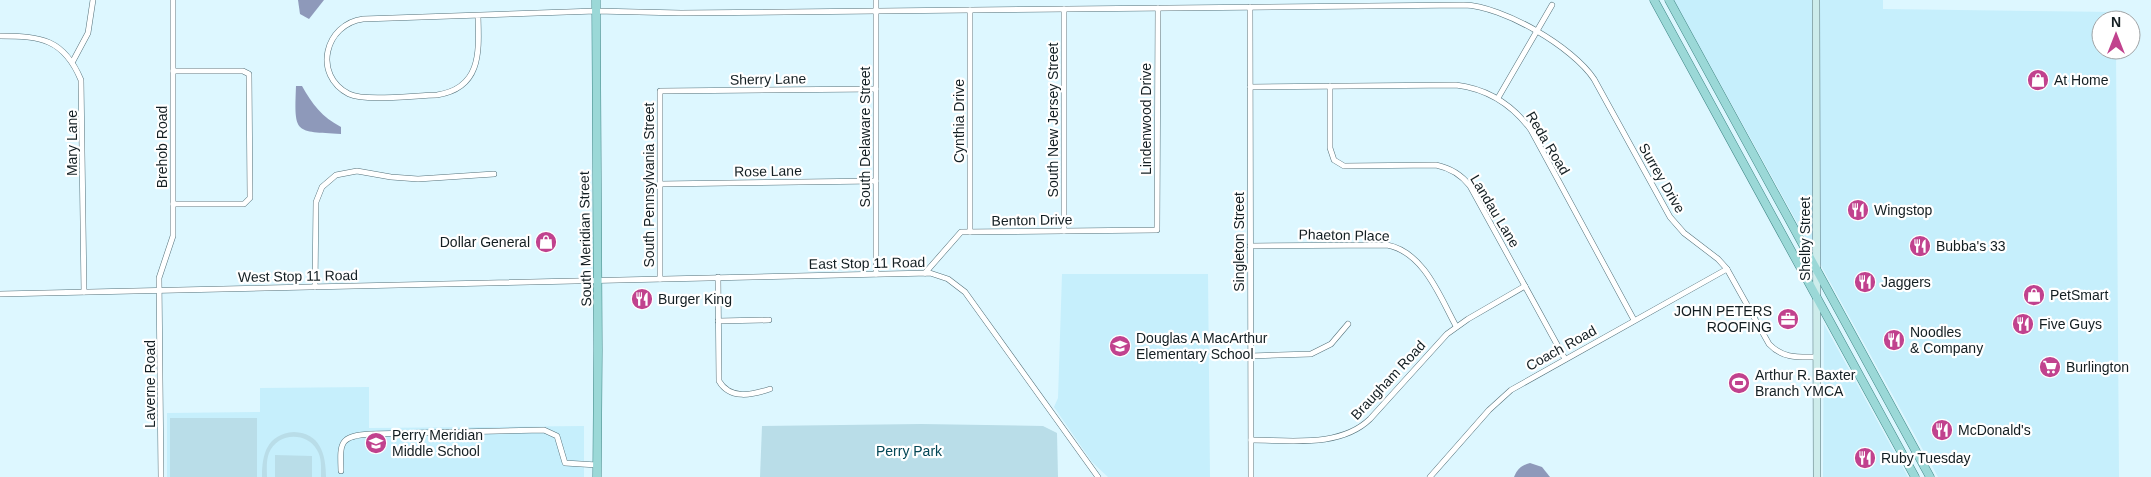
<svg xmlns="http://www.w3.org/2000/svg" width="2151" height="477" font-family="Arial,sans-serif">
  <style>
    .built { fill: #c6effc }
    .green { fill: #b9dde8 }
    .water { fill: #8e99ba }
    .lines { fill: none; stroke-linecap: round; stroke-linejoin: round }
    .street-casing { stroke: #54717a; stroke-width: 6 }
    .secondary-casing { stroke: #54717a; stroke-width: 8 }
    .primary-casing { stroke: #408686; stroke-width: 9 }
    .street { stroke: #fff; stroke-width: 5 }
    .secondary { stroke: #cdeceb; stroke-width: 7 }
    .primary { stroke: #9bd8d7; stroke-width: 8 }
    .labels { text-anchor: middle; stroke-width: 4.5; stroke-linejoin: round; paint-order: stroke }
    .street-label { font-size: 14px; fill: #131e22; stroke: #fff }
    .poi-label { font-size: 14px; fill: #131e22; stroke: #fff; text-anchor: start }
    .park-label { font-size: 14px; fill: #044756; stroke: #fff }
  </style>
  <rect width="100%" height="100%" fill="#ddf7ff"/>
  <g class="built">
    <polygon points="1674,0 1883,0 1883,9 2116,12 2116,20 2101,20 2101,50 2116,50 2119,477 1938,477"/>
    <polygon points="1062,274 1208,274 1210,477 1108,477 1092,462 1054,407 1058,398"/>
    <polygon points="1824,324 1908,477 1823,477"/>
    <polygon points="369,387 369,428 584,426 584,477 167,477 167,413 260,412 260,388"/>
  </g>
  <g class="green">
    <rect x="170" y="418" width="87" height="59"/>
    <polygon points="921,424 1043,426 1057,433 1058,477 760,477 762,426"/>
    <path d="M294,432c26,1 32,22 32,45h-5c0,-9 1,-19 -4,-27 -11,-19 -40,-17 -48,3 -3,8 -2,16 -2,24h-5c0,-23 5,-43 32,-45z"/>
    <polygon points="275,455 312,456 312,477 275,477"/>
  </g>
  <g class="water">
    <polygon points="298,0 324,0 309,19 300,14"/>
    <path d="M296,86h6c10,18 20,31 39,41v7c-46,-3 -47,1 -45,-48z"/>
    <path d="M1530,463l12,4 8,10h-36c3,-8 8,-12 16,-14z"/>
  </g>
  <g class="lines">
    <g class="street-casing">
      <g id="street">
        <polyline points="1250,7 1251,477"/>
        <path d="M478,16c1,35 4,72 -41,79 -20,0 -71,7 -88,-1 -37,-19 -24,-70 14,-75l233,-8 85,2 783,-8c39,1 109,42 130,74l76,138 14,16 34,26 9,10 42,75c14,15 30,13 48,13"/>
        <path d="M0,36c41,0 64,3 81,44l3,212"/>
        <polyline points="73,61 88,33 93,0"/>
        <polyline points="173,71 243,71 249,74 250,198 244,204 173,204"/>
        <path d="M1330,86v62l4,12 10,6 92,-1c14,3 25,9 34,21l95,173"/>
        <path d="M1250,87l206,-2c32,4 56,19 75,45l103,190"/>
        <polyline points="1498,98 1552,5"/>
        <polyline points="660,184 876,181"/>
        <polyline points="1064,231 1064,9"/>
        <polyline points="970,232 970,10"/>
        <path d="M1250,246l137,-1c37,7 53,52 69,81"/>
        <polyline points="925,273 961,232 1157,230 1158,8"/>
        <polyline points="876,274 876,0"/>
        <path d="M718,277l1,104c11,19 33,14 51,8"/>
        <polyline points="660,279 660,91 876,89"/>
        <polyline points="315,287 316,202 322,187 336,175 357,171 391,177 418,179 494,174"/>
        <polyline points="0,294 930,273 948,279 965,292 1098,477"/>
        <polyline points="718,321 769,320"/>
        <polyline points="1250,356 1311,354 1331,344 1348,324"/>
        <path d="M1251,440c39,0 89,8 119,-21l77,-85 21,-15 57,-33"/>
        <path d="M341,471c-1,-28 -2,-35 29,-37l174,-4 13,6 8,27 32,2"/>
        <polyline points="161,477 159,278 173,236 173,0"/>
        <polyline points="1430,477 1489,410 1511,390 1727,269"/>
      </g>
    </g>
    <g class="secondary-casing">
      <polyline id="secondary" points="1816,0 1817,477"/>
    </g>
    <g class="primary-casing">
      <g id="primary">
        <polyline points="596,0 598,349 597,477"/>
        <polyline points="1654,0 1915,477"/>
        <polyline points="1669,0 1930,477"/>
      </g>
    </g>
    <use href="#street" class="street"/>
    <use href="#secondary" class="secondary"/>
    <use href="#primary" class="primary"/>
  </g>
  <defs>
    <g id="shop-disc" transform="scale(1.125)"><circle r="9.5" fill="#c1428e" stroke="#fff"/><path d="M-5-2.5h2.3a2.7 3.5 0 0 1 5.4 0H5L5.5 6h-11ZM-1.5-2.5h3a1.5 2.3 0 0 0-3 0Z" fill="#fff"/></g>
    <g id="restaurant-disc" transform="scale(1.125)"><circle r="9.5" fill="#c1428e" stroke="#fff"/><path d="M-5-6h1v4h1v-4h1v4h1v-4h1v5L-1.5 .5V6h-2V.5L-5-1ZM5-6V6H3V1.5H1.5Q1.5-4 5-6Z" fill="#fff"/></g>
    <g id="office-disc" transform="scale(1.125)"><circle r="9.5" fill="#c1428e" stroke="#fff"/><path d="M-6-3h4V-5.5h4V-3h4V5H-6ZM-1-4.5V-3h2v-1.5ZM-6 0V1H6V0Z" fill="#fff"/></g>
    <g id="school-disc" transform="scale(1.125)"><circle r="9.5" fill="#c1428e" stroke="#fff"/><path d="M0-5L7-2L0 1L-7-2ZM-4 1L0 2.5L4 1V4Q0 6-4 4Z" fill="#fff"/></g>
    <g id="supermarket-disc" transform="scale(1.125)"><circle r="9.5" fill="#c1428e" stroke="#fff"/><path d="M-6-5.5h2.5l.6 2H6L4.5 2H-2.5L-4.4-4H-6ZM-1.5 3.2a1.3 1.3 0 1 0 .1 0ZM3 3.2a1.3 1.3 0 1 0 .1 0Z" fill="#fff"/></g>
    <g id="stadium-disc" transform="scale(1.125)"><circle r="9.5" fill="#c1428e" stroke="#fff"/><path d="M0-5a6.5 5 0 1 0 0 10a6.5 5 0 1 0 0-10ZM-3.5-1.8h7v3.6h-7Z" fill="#fff"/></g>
  </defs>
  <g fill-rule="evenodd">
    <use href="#shop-disc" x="2038" y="80"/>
    <use href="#restaurant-disc" x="1858" y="210"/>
    <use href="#shop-disc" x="546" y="242"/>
    <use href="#restaurant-disc" x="1920" y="246"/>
    <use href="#restaurant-disc" x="1865" y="282"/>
    <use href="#shop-disc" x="2034" y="295"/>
    <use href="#restaurant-disc" x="642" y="299"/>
    <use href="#office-disc" x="1788" y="319"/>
    <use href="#restaurant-disc" x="2023" y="324"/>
    <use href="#restaurant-disc" x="1894" y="340"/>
    <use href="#school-disc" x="1120" y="346"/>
    <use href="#supermarket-disc" x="2050" y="367"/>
    <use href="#stadium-disc" x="1739" y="383"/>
    <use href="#restaurant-disc" x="1942" y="430"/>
    <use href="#school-disc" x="376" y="443"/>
    <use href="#restaurant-disc" x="1865" y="458"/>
  </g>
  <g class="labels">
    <g class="street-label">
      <text transform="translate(768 79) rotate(-1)" y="5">Sherry Lane</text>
      <text transform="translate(1146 119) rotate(-90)" y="5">Lindenwood Drive</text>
      <text transform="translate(1053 120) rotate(-90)" y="5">South New Jersey Street</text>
      <text transform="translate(959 121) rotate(-90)" y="5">Cynthia Drive</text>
      <text transform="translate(865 137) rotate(-90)" y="5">South Delaware Street</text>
      <text transform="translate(72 143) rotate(-90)" y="5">Mary Lane</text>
      <text transform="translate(1548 143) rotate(59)" y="5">Reda Road</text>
      <text transform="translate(162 147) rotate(-90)" y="5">Brehob Road</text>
      <text transform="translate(768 171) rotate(-1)" y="5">Rose Lane</text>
      <text transform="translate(1662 178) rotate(60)" y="5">Surrey Drive</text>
      <text transform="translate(649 185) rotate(-90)" y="5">South Pennsylvania Street</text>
      <text transform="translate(1495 211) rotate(59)" y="5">Landau Lane</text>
      <text transform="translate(1032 220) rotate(-1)" y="5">Benton Drive</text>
      <text transform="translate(1344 235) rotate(1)" y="5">Phaeton Place</text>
      <text transform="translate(585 239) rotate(-91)" y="5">South Meridian Street</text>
      <text transform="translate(1805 239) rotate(-90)" y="5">Shelby Street</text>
      <text transform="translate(1239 242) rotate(-90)" y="5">Singleton Street</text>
      <text transform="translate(867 263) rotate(-1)" y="5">East Stop 11 Road</text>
      <text transform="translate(298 276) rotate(-1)" y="5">West Stop 11 Road</text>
      <text transform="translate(1561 348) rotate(-29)" y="5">Coach Road</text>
      <text transform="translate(1388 380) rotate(-47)" y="5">Braugham Road</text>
      <text transform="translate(150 384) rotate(-90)" y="5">Laverne Road</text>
    </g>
    <g class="poi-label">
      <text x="2054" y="85">At Home</text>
      <text x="1874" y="215">Wingstop</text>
      <text x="530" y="247" text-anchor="end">Dollar General</text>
      <text x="1936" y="251">Bubba's 33</text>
      <text x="1881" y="287">Jaggers</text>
      <text x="2050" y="300">PetSmart</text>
      <text x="658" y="304">Burger King</text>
      <text x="1772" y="316" text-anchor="end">JOHN PETERS<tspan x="1772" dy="16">ROOFING</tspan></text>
      <text x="2039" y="329">Five Guys</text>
      <text x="1910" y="337">Noodles<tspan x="1910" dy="16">&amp; Company</tspan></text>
      <text x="1136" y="343">Douglas A MacArthur<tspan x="1136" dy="16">Elementary School</tspan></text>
      <text x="2066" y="372">Burlington</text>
      <text x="1755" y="380">Arthur R. Baxter<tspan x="1755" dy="16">Branch YMCA</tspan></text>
      <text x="1958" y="435">McDonald's</text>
      <text x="392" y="440">Perry Meridian<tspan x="392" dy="16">Middle School</tspan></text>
      <text x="1881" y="463">Ruby Tuesday</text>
    </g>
    <g class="park-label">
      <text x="909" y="456">Perry Park</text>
    </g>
  </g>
  <g transform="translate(2116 35)"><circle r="24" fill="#ffffff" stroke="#a1a5a7"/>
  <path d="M0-4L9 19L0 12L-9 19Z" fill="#c1428e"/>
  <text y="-8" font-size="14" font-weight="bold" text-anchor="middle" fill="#131e22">N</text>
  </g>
</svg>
